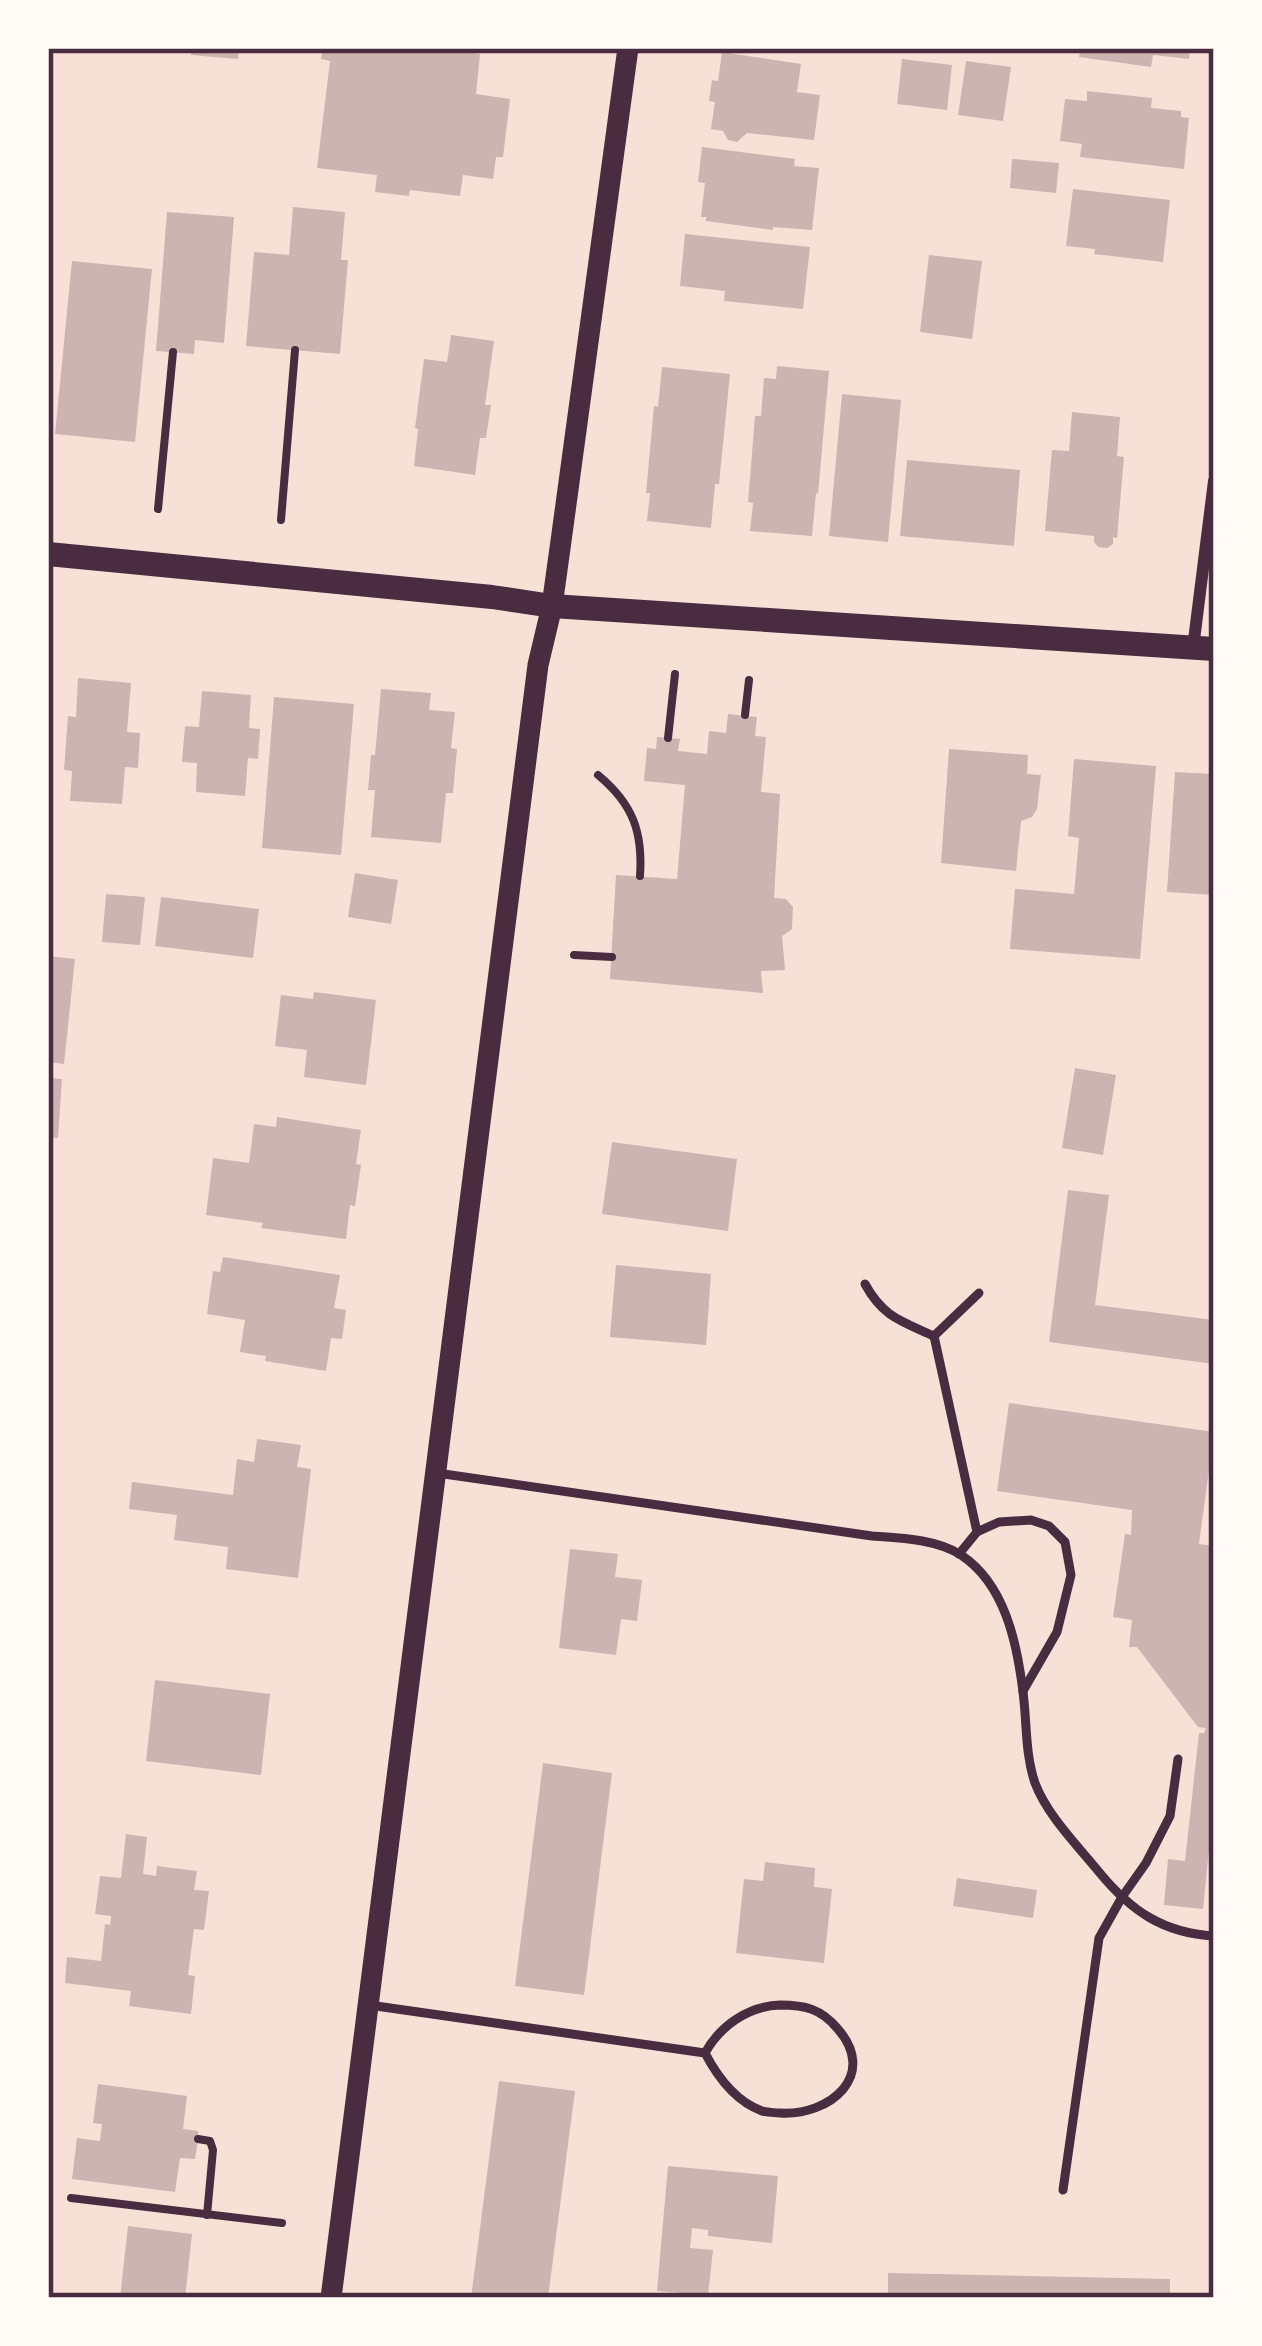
<svg xmlns="http://www.w3.org/2000/svg" width="1262" height="2346" font-family="'Open Sans',sans-serif">
  <style>
    .building { fill: #ccb4b1 }
    .lines { fill: none; stroke-linecap: round; stroke-linejoin: round }
    .path { stroke: #4a2c40; stroke-width: 8 }
    .service { stroke: #4a2c40; stroke-width: 9 }
    .minor { stroke: #4a2c40; stroke-width: 12 }
    .tertiary { stroke: #4a2c40; stroke-width: 21 }
    .secondary { stroke: #4a2c40; stroke-width: 24 }
    .neatline { fill: none; stroke: #4a2c40; stroke-width: 4.5 }
  </style>
  <rect width="100%" height="100%" fill="#f7e1d7"/>
  <g class="building">
    <polygon points="192,48 239,48 238,59 191,55"/>
    <polygon points="323,48 431,48 480,54 476,94 510,99 503,157 496,157 493,179 463,175 460,196 410,190 409,196 375,192 377,175 317,168 330,61 321,59"/>
    <polygon points="1081,48 1190,48 1189,59 1153,55 1151,67 1079,57"/>
    <polygon points="722,52 801,64 797,92 820,95 814,140 747,133 737,142 728,140 723,131 711,129 715,102 709,101 712,80 718,81"/>
    <polygon points="902,59 952,65 947,110 897,104"/>
    <polygon points="966,61 1011,67 1003,121 958,115"/>
    <polygon points="1087,91 1152,98 1151,108 1181,111 1181,117 1189,118 1184,169 1080,157 1082,144 1060,141 1065,99 1087,101"/>
    <polygon points="702,147 795,159 794,166 819,168 812,230 773,227 773,230 706,221 706,217 701,217 705,183 698,182"/>
    <polygon points="1012,159 1059,163 1056,193 1010,188"/>
    <polygon points="1073,189 1170,200 1163,262 1094,254 1095,249 1066,246"/>
    <polygon points="293,207 345,212 341,260 348,260 340,354 246,346 254,252 289,255"/>
    <polygon points="167,212 234,217 224,343 195,340 194,354 156,351"/>
    <polygon points="685,234 810,247 803,309 724,301 725,291 680,286"/>
    <polygon points="929,255 982,261 972,339 920,332"/>
    <polygon points="72,261 152,269 135,442 55,434"/>
    <polygon points="451,335 494,341 485,405 491,405 486,438 480,438 475,475 414,466 418,429 415,428 424,359 447,362"/>
    <polygon points="777,366 829,371 818,494 816,493 812,536 750,531 753,503 748,502 755,416 761,416 764,378 776,379"/>
    <polygon points="662,367 730,374 719,484 715,484 711,528 647,521 650,493 646,493 654,406 658,407"/>
    <polygon points="842,394 901,400 888,542 829,536"/>
    <polygon points="1072,412 1120,417 1117,456 1124,457 1117,538 1113,537 1113,544 1107,548 1098,547 1094,542 1094,536 1045,531 1052,450 1069,451"/>
    <polygon points="907,460 1020,470 1014,546 900,536"/>
    <polygon points="78,678 131,683 127,732 140,733 138,768 125,767 122,804 70,801 72,771 64,770 68,716 76,717"/>
    <polygon points="381,689 431,693 429,710 455,712 451,748 457,749 453,793 446,793 441,843 371,837 375,790 368,790 371,755 375,755"/>
    <polygon points="202,691 251,695 249,728 260,729 258,759 248,758 245,796 196,792 197,763 182,762 185,726 199,727"/>
    <polygon points="274,697 354,704 341,855 262,848"/>
    <polygon points="728,714 757,717 755,736 766,737 761,792 780,794 774,898 786,899 793,907 792,929 782,936 785,970 761,971 763,993 610,979 616,875 677,879 685,785 644,781 647,748 656,749 657,737 680,739 678,751 707,754 709,731 726,733"/>
    <polygon points="949,749 1028,755 1027,774 1041,775 1037,809 1032,817 1021,821 1016,871 941,863"/>
    <polygon points="1074,759 1156,766 1140,959 1010,949 1015,889 1074,894 1079,838 1068,836"/>
    <polygon points="1175,772 1214,774 1214,895 1167,892"/>
    <polygon points="355,873 398,880 391,924 348,917"/>
    <polygon points="106,894 145,897 140,945 102,942"/>
    <polygon points="161,897 259,909 253,958 155,946"/>
    <polygon points="48,956 75,959 64,1064 48,1062"/>
    <polygon points="314,992 376,1000 366,1085 304,1077 307,1050 275,1046 281,995 313,999"/>
    <polygon points="1075,1068 1116,1075 1103,1155 1062,1148"/>
    <polygon points="48,1078 62,1079 58,1138 48,1137"/>
    <polygon points="277,1117 361,1130 356,1164 361,1165 355,1206 350,1205 346,1239 261,1228 263,1223 206,1215 213,1158 249,1163 254,1124 276,1127"/>
    <polygon points="612,1142 737,1159 728,1231 602,1214"/>
    <polygon points="1068,1190 1109,1195 1095,1305 1214,1320 1214,1364 1049,1342"/>
    <polygon points="223,1257 340,1275 334,1308 346,1310 342,1339 331,1338 326,1371 265,1361 266,1356 240,1352 245,1320 207,1314 213,1271 220,1272"/>
    <polygon points="616,1265 711,1274 706,1345 610,1337"/>
    <polygon points="1009,1403 1214,1432 1199,1544 1214,1546 1214,1800 1203,1909 1164,1905 1168,1859 1185,1861 1199,1733 1204,1733 1206,1728 1198,1727 1137,1647 1129,1647 1132,1620 1113,1617 1125,1534 1131,1535 1132,1510 997,1491"/>
    <polygon points="257,1439 301,1445 297,1467 311,1469 298,1578 226,1569 228,1547 174,1540 177,1515 129,1509 132,1482 233,1495 237,1459 254,1462"/>
    <polygon points="570,1549 618,1554 615,1577 642,1580 637,1621 621,1619 616,1655 559,1648"/>
    <polygon points="155,1680 270,1694 261,1775 146,1761"/>
    <polygon points="543,1763 612,1773 584,1995 515,1986"/>
    <polygon points="126,1834 147,1837 143,1874 156,1876 157,1866 197,1871 194,1890 209,1891 204,1930 194,1929 188,1975 195,1976 191,2014 129,2006 131,1991 65,1983 67,1957 101,1961 105,1924 110,1925 111,1916 95,1914 100,1876 121,1878"/>
    <polygon points="765,1862 815,1868 814,1887 832,1889 824,1963 736,1953 744,1879 763,1881"/>
    <polygon points="957,1878 1037,1890 1033,1918 953,1906"/>
    <polygon points="499,2081 575,2091 548,2298 471,2298"/>
    <polygon points="98,2084 187,2096 183,2129 198,2131 198,2139 195,2159 180,2158 175,2192 72,2179 77,2138 100,2141 102,2124 93,2123"/>
    <polygon points="668,2166 778,2176 772,2243 708,2236 708,2230 692,2228 690,2248 713,2250 708,2295 657,2291"/>
    <polygon points="128,2226 192,2234 185,2298 120,2298"/>
    <polygon points="888,2273 1170,2279 1170,2298 888,2298"/>
  </g>
  <g class="lines">
    <g class="path">
      <polyline points="158,509 173,352"/>
      <polyline points="281,520 295,350"/>
      <polyline points="745,715 749,680"/>
      <polyline points="668,738 675,674"/>
      <path d="M598,775c35,29 45,57 42,101"/>
      <polyline points="574,955 612,957"/>
      <polyline points="198,2139 210,2141 213,2150 207,2215"/>
      <polyline points="71,2198 282,2223"/>
    </g>
    <g class="service">
      <path d="M865,1284c18,33 36,37 69,52"/>
      <polyline points="934,1336 977,1532 959,1554"/>
      <polyline points="934,1336 979,1293"/>
      <path d="M437,1473l435,63c28,2 65,3 89,19 44,29 56,88 62,137 4,30 2,62 12,91 12,32 42,62 64,89 32,39 64,61 115,64"/>
      <polyline points="977,1532 999,1522 1031,1520 1049,1526 1065,1542 1071,1575 1057,1632 1023,1691"/>
      <path d="M369,2005l336,48c12,23 30,48 57,58 3,1 15,2 18,2 50,3 99,-38 57,-85 -16,-19 -32,-23 -57,-23 -32,1 -60,21 -75,48"/>
      <polyline points="1063,2190 1099,1938 1122,1897 1146,1863 1170,1816 1178,1759"/>
    </g>
    <polyline class="minor" points="1193,648 1214,481"/>
    <polyline class="tertiary" points="331,2298 538,665 552,606 561,541 628,48"/>
    <polyline class="secondary" points="48,554 492,597 552,606 1214,649"/>
  </g>
  <rect width="1262" height="2346" fill="none" stroke="#fffaf5" stroke-width="102"/>
  <rect x="51" y="51" width="1160" height="2244" class="neatline"/>
</svg>
